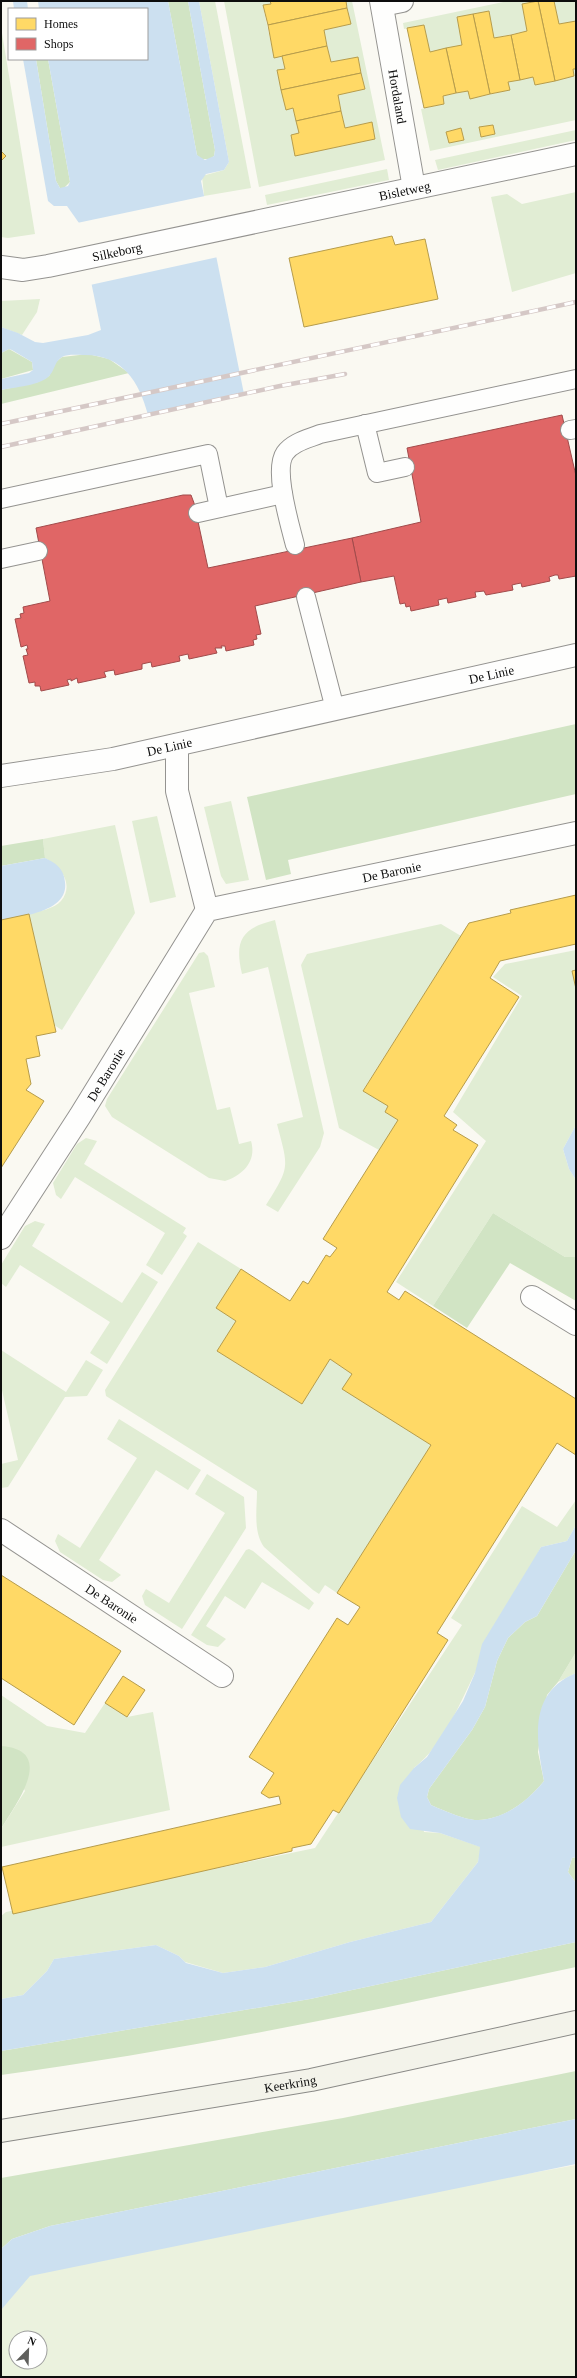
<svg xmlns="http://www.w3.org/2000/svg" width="577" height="2378" font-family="Georgia,serif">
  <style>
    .green { fill: #e1edd4; fill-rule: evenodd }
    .forest { fill: #d1e4c4 }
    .pitch { fill: #ebf2de; fill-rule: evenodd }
    .water { fill: #cce0f0 }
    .pier { fill: #faf9f2 }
    .homes { fill: #ffd966; stroke: #b69c4b }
    .shops { fill: #e06666; stroke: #a14b4b }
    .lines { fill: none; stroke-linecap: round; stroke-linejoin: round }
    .lane-casing { stroke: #949390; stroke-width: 20 }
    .street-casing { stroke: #949390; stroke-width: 24 }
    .secondary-casing { stroke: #8a8a87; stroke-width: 24 }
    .lane { stroke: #fefefd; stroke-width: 18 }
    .street { stroke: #fefefd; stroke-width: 22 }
    .secondary { stroke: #f3f3ea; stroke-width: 22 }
    .rail-casing { stroke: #d5c8c6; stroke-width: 4.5 }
    .rail { stroke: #fff; stroke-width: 3; stroke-dasharray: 9; stroke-linecap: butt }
    .labels { text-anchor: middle; stroke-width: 4; stroke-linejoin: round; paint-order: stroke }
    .street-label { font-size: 13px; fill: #0d0d0d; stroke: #fff }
  </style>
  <rect width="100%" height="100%" fill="#faf9f2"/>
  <g class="green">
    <polygon points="199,1 215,1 251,188 204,196 202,176 224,170 229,162"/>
    <polygon points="224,1 270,1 271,4 263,6 274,57 282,56 285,68 277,71 286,110 293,108 299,133 291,135 295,156 375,139 371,122 345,128 338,95 365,89 358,57 331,62 324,30 351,24 346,1 352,1 385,160 259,187"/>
    <polygon points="508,1 537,1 522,4 527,31 494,38 489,11 457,17 462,45 430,52 424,25 404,29 403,23"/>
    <polygon points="554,1 576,1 576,21 559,24"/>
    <polygon points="1,27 35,234 8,238 1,237 1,161 6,156 1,151"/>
    <path d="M573,69h3v51l-146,31 -9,-42 23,-5 -1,-8 25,-5 2,8 39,-9 -1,-8 25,-5 2,8 39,-9zM493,125l2,9 -14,3 -2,-10zM461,128l3,12 -15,3 -3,-11z"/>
    <polygon points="576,130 576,140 438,170 435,160"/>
    <polygon points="387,169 389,180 267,205 265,195"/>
    <polygon points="576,192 576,273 512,292 491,197 507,194 522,204"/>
    <polygon points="40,299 37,312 22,335 1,327 1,301"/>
    <polygon points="231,801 249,880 226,884 221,876 204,807"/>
    <polygon points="157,816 176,897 150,903 132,821"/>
    <path d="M115,825l20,88 -73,117 -8,-5 -25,-111c10,-3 25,-5 32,-13 14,-17 -1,-35 -16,-43l-2,-19z"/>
    <path d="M275,920l49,213 -4,14 -42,65 -12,-7c25,-39 22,-38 11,-81l26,-7 -35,-150 -26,7c-8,-34 0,-46 33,-54z"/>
    <polygon points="441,924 461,936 363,1090 388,1106 385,1112 398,1120 379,1150 339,1128 301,965 307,954"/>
    <polygon points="576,950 576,1125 563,1149 569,1169 576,1180 576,1257 565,1257 493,1213 433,1306 396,1282 486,1141 453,1112 522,996 493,977 505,964"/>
    <path d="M204,952l4,4 7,31 -26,6 28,117 13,-3 9,37 12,-3c6,20 -8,34 -26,40l-16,-3 -97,-61 -7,-11 2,-7 92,-146z"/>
    <polygon points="86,1138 97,1141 84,1164 186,1228 183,1233 187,1236 162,1275 146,1265 165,1233 75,1177 61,1199 56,1195 53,1183 77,1144"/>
    <polygon points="35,1221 45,1224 32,1246 122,1303 142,1272 158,1282 107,1364 90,1353 110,1322 20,1265 6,1287 1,1283 1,1265 25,1226"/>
    <path d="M198,1242l43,27 -25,39 20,13 -19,30 85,53 28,-45 22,15 -9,15 88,56 -94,148 -12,-8 -6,9 -6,-4 -49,-43c-11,-15 -7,-38 -7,-56l-151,-95 -1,-6z"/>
    <polygon points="1,1350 66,1392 86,1360 103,1370 87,1396 65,1397 8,1487 1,1488 1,1464 18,1460 1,1386"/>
    <polygon points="119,1419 201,1470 188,1490 156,1470 99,1560 121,1575 112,1582 103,1580 60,1552 55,1541 58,1534 80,1548 137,1458 107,1439"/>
    <polygon points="207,1474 244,1497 246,1528 182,1629 145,1605 142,1596 146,1589 169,1603 225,1513 195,1494"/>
    <path d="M576,1500v25l-9,16 -26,6c-22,42 -44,83 -65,124 -18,35 -30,71 -62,97l10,64 16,1 41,14 -3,15 -47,60 -81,20 -85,25 -42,6 -38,-11 -6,-6 -23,-11 -102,14 -7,12 -24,24 -22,4v-83l5,-4 309,-64 147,-223 -11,-7 71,-112 35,21z"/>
    <polygon points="249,1549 253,1551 314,1603 309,1610 262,1582 245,1609 225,1596 206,1626 226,1639 218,1647 207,1645 191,1635 246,1550"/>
    <polygon points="576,1652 576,1673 558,1682"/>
    <polygon points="1,1695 47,1726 85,1733 105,1703 127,1717 153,1712 170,1810 1,1847 1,1829 25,1791 5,1747 1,1746"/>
  </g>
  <g class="forest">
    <polygon points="168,1 188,1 215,150 214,156 210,159 200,159 197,155"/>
    <polygon points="36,59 48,59 70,182 64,188 60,188 56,181"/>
    <polygon points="9,349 32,362 33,370 1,379 1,353"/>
    <polygon points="88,354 109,359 129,373 1,404 1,390 38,382 49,376 56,362 62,357"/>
    <polygon points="576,724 576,794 288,860 291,874 266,880 247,797"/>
    <polygon points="43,839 45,858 1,866 1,846"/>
    <polygon points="493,1213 565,1257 576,1257 576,1301 510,1263 467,1328 433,1306"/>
    <path d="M576,1550v102l-18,30 -11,13 -9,57 6,29c-16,20 -39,38 -66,39 -11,1 -36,-10 -47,-15l-4,-8 2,-8 43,-59 13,-23 12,-46 11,-23 17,-16 12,-6z"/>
    <path d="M1,1746c57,4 14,59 0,83z"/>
    <polygon points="576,1857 576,1883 568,1872 572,1858"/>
    <path d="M576,1942v25c-190,41 -382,82 -575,108v-24l309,-52z"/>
    <polygon points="576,2071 576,2119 50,2226 12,2239 1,2249 1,2178 343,2118"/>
  </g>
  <path class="pitch" d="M576,2165v212h-575v-108zM16,2338h24v24h-24z"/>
  <g class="water">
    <polygon points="13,1 27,1 28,9 14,9"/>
    <path d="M38,1h130l29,154 8,5 9,-4 1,-6 -27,-149h11l30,161 -5,8 -18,4 -5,7 43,213 -96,21c-9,-34 -26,-61 -65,-60 -7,0 -15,-1 -21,2 -7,4 -7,12 -12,18 -9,11 -36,12 -49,15v-11l28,-6 4,-3 -1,-8 -20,-12 -3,-1 -8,4v-26l17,6 17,9 8,1 45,-8 13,-5 -22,-107 -12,-17h-13l-6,-5 -25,-142h13l20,122 4,7 8,-2 2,-4 -22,-123h99v-50h-108z"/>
    <path d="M45,858c11,5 19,11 20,24 4,30 -43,34 -64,38v-54z"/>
    <polygon points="576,1125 576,1180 569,1169 563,1149"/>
    <path d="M576,1525v25l-39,66 -12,6 -17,16 -11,23 -12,46 -13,23 -43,59 -2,8 4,8c11,5 36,16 48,15 25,-1 49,-19 65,-39 -8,-42 -16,-88 32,-108v184l-4,1 -4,14 8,11v59l-266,57 -309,52v-52l22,-4 24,-24 7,-12 102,-14 23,11 7,7 37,10 42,-6 85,-25 81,-20 47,-60 2,-15 -40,-14 -30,-4 -9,-12 -4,-19 3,-13 14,-17 13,-11 36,-56 12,-28 7,-29 59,-97 26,-6z"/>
    <polygon points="576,2119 576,2164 30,2276 1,2310 1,2249 12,2239 50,2226"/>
  </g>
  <polygon class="pier" points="205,196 218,257 90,285 77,223"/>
  <g class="homes">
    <polygon points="270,1 346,1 347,8 268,25 263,5 271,4"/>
    <polygon points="538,1 554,1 559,24 576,21 576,69 573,69 574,76 555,81"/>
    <polygon points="538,1 555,81 535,85 533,77 520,80 511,35 527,31 522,4"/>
    <polygon points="347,8 351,24 324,30 327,46 274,58 268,25"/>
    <polygon points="489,11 494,38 511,35 520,80 508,82 510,90 490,94 473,14"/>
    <polygon points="473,14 490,94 470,99 468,91 456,93 446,48 462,45 457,17"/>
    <polygon points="424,25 430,52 446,48 456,93 443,96 444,104 424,108 407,28"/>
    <polygon points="327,46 331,62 358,57 361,73 281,90 277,70 285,69 282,56"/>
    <polygon points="361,73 365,89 338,95 341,111 296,121 293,108 286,110 281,90"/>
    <polygon points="341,111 345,128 372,122 375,139 295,156 291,135 299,133 296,121"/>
    <polygon points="493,125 495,134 481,137 479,127"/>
    <polygon points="461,128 464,140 449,143 446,132"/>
    <polygon points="1,151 6,156 1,161"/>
    <polygon points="392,236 395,245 425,239 438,299 304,327 289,258"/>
    <polygon points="576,895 576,944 500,961 490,978 519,997 444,1116 457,1125 453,1130 478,1145 387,1292 399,1300 405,1291 576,1399 576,1455 557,1443 437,1633 448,1640 339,1813 333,1810 311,1844 292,1848 292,1851 13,1914 2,1867 281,1804 279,1796 269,1798 261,1793 274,1773 249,1757 337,1618 348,1625 360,1607 337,1593 431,1445 342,1389 352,1374 330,1359 302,1404 217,1351 236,1321 216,1308 241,1269 290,1301 303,1281 308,1284 326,1255 330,1257 337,1248 323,1239 398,1120 385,1112 388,1106 363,1091 469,923 511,913 510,910"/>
    <polygon points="29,914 56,1032 36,1036 40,1056 26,1059 31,1084 26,1090 44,1101 1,1168 1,920"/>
    <polygon points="576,970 576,989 572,971"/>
    <polygon points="1,1575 121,1651 74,1725 1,1678"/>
    <polygon points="123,1676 145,1690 127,1717 105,1703"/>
  </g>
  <g class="shops">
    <polygon points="562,415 576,476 576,576 559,579 558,575 555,575 549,577 550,581 522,587 521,583 516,584 512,585 513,590 486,595 484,591 475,592 476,597 448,603 447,598 438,600 439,605 411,611 410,606 406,607 405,603 400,604 394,576 361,582 352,538 421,522 407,448"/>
    <polygon points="183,495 191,495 194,503 208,568 352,538 361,582 255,606 261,634 256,635 257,639 253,640 254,645 226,651 225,646 221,646 222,648 215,648 217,653 189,659 188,654 179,656 180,661 152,667 151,662 142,664 142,669 115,675 114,670 108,671 104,672 106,677 78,683 77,678 71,681 71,679 67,680 69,685 41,691 40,686 35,686 35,682 29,683 23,656 28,655 26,649 28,649 27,645 21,647 15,619 21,618 20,614 24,613 23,607 50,601 36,528"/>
  </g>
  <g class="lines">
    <g class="lane-casing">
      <g id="lane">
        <polyline points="365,424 377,473 405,467"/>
        <polyline points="570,430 576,429"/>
        <polyline points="1,499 208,454 219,508"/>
        <polyline points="198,513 283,494"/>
        <path d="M295,545c-5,-20 -22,-75 -10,-92 8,-11 23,-14 35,-19l256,-55"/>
        <polyline points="1,559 38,551"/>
        <polyline points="306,597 335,709"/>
      </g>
    </g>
    <g class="street-casing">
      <g id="street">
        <path id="s1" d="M381,1l33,187"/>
        <polyline points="382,5 402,1"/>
        <path id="s2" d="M1,267l22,3 25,-4 528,-112"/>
        <polyline points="177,745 177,791 207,910"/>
        <path id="s3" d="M1,776l112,-17 463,-104"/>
        <path id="s4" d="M1,1238l79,-122 127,-206 369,-77"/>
        <polyline points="532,1297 576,1324"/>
        <path id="s5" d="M1,1530l221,146"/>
      </g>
    </g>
    <g class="secondary-casing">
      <g id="secondary">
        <path id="s6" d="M1,2131l310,-51 265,-58"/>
      </g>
    </g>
    <use href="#lane" class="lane"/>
    <use href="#street" class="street"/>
    <use href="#secondary" class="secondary"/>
    <g class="rail-casing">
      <g id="rail">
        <polyline points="1,424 576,302"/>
        <polyline points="1,447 280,386 345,374"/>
      </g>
    </g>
    <use href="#rail" class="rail"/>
  </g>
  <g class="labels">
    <g class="street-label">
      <text dy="5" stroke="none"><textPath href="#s1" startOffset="97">Hordaland</textPath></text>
      <text dy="5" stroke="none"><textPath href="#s2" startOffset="412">Bisletweg</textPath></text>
      <text dy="5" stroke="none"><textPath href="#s2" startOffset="118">Silkeborg</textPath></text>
      <text dy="5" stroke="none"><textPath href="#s3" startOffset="501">De Linie</textPath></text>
      <text dy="5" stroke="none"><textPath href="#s3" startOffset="171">De Linie</textPath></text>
      <text dy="5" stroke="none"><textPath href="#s4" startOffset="576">De Baronie</textPath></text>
      <text dy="5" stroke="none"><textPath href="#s4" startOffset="194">De Baronie</textPath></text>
      <text dy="5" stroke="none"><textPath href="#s5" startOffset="133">De Baronie</textPath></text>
      <text dy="5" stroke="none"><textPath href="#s6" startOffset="293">Keerkring</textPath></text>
    </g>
  </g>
  <rect width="577" height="2378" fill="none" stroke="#0d0d0d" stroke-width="4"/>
  <rect x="8" y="8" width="140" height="52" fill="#ffffff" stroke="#9e9e9e"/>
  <rect x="16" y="18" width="20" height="12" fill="#ffd966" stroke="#9e9e9e"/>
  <text x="44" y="28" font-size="12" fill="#0d0d0d">Homes</text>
  <rect x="16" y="38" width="20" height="12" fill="#e06666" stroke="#9e9e9e"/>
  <text x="44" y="48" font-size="12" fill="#0d0d0d">Shops</text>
  <g transform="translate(28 2350) rotate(23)"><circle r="19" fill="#ffffff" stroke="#9e9e9e"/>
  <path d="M0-3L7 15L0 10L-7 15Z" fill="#60605d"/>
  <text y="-6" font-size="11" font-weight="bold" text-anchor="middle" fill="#0d0d0d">N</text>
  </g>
</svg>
